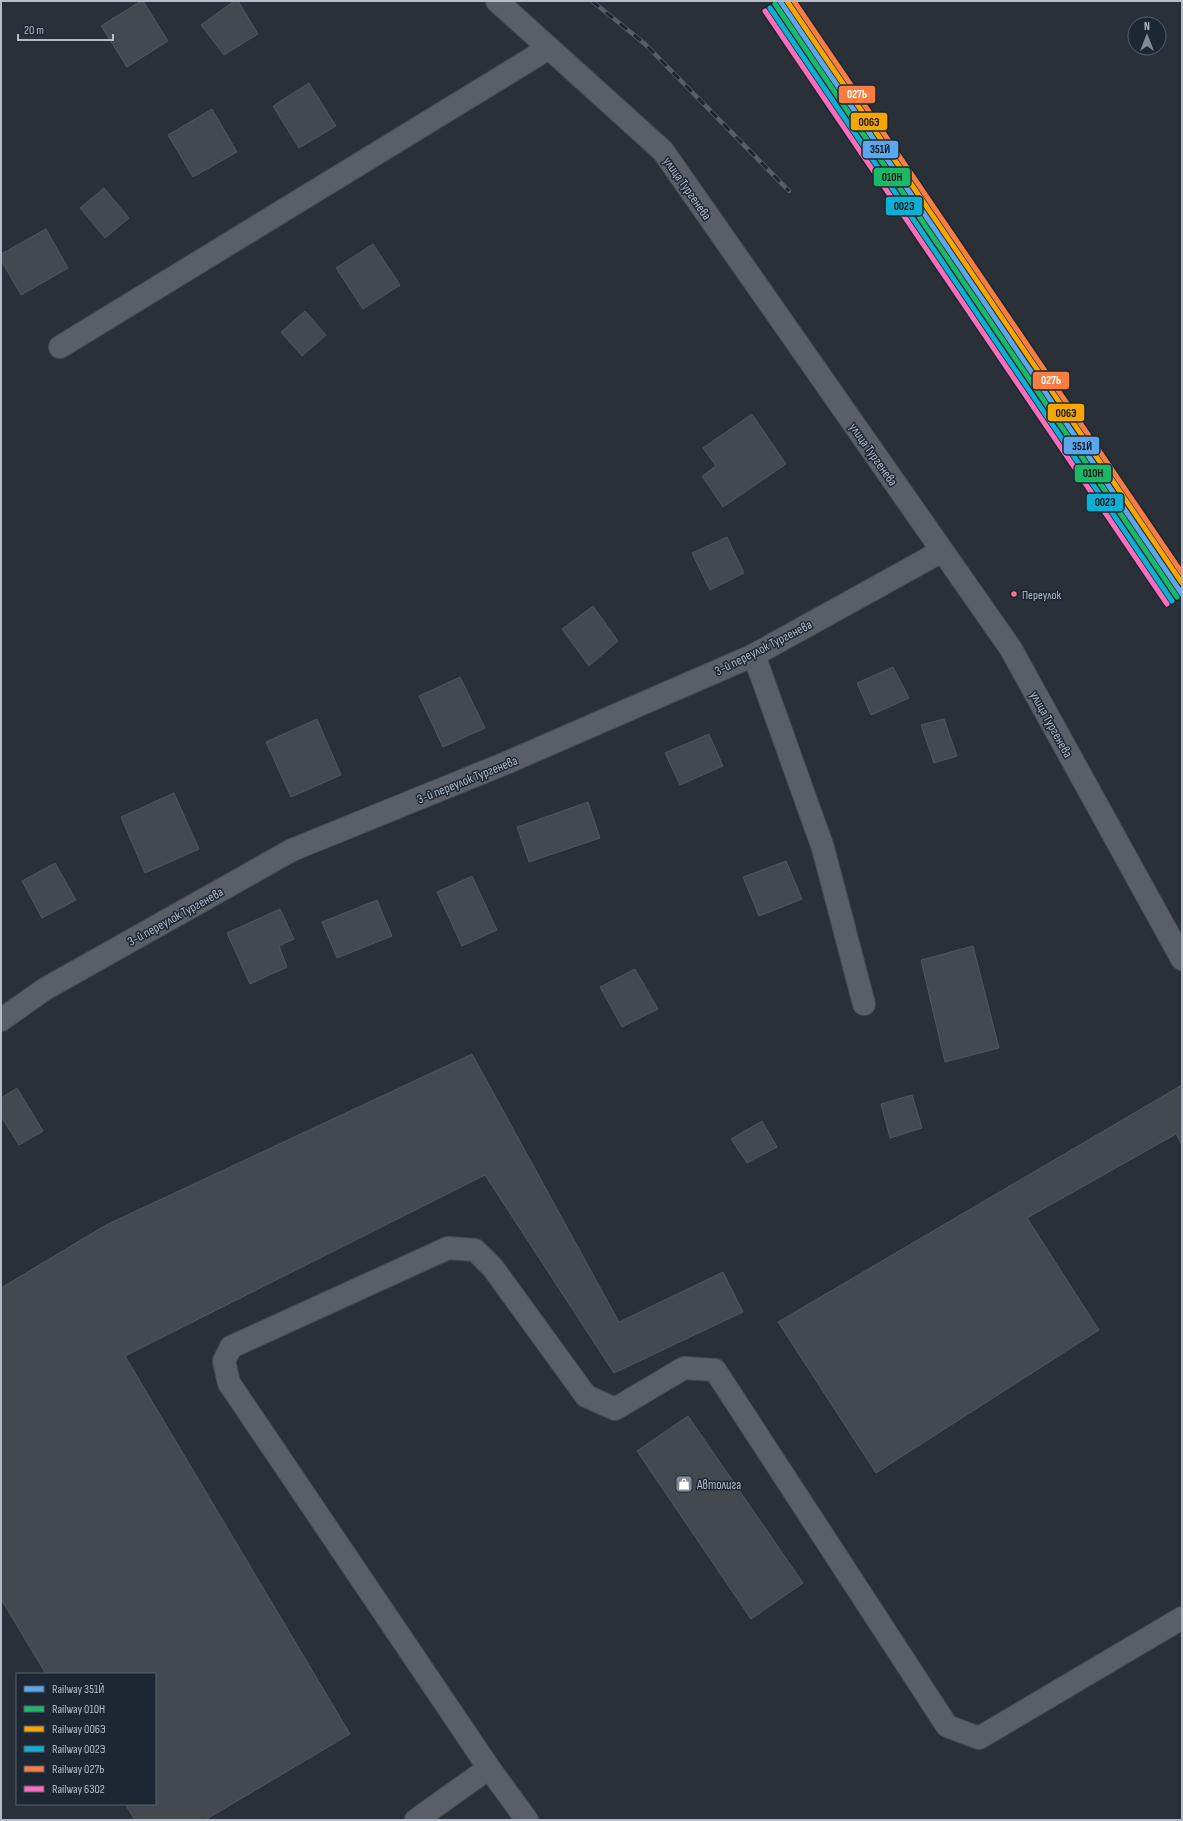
<svg xmlns="http://www.w3.org/2000/svg" width="1183" height="1821" font-family="'Sofia Sans Condensed',sans-serif">
  <style>
    .building { fill: #444950; stroke: #52575f }
    .lines { fill: none; stroke-linecap: round; stroke-linejoin: round }
    .minor-casing { stroke: #484c53; stroke-width: 24 }
    .minor { stroke: #5a5e66; stroke-width: 22 }
    .rail-casing { stroke: #595d64; stroke-width: 4.5 }
    .rail { stroke: #1d2633; stroke-width: 3; stroke-dasharray: 9; stroke-linecap: butt }
    .rail-1-casing { stroke: #1d2633; stroke-width: 8 }
    .rail-2-casing { stroke: #1d2633; stroke-width: 8 }
    .rail-3-casing { stroke: #1d2633; stroke-width: 8 }
    .rail-4-casing { stroke: #1d2633; stroke-width: 8 }
    .rail-5-casing { stroke: #1d2633; stroke-width: 8 }
    .rail-6-casing { stroke: #1d2633; stroke-width: 8 }
    .rail-1 { stroke: #5aa8eb; stroke-width: 5 }
    .rail-2 { stroke: #1ab867; stroke-width: 5 }
    .rail-3 { stroke: #f7a600; stroke-width: 5 }
    .rail-4 { stroke: #0dafd3; stroke-width: 5 }
    .rail-5 { stroke: #f77d43; stroke-width: 5 }
    .rail-6 { stroke: #fb6dba; stroke-width: 5 }
    .bus-dot { fill: #fc738d; stroke: #1d2633; stroke-width: 1.5 }
    .labels { text-anchor: middle; stroke-width: 3; stroke-linejoin: round; paint-order: stroke }
    .bus-label { font-size: 12px; fill: #b4bcc9; stroke: #1d2633; text-anchor: start }
    .street-label { font-size: 13px; fill: #b4bcc9; stroke: #1d2633 }
    .poi-label { font-size: 13px; fill: #b4bcc9; stroke: #1d2633; text-anchor: start }
    .line-badge { stroke: #1d2633; stroke-width: 1.5 }
    .badge-label { font-size: 11px; text-anchor: middle; font-weight: bold; fill: #fff }
    .pale-badge-label { font-size: 11px; text-anchor: middle; font-weight: bold; fill: #111 }
  </style>
  <rect width="100%" height="100%" fill="#2a3038"/>
  <g class="building">
    <polygon points="141,1 143,1 168,41 127,67 101,26"/>
    <polygon points="234,1 238,1 258,34 224,55 201,25"/>
    <polygon points="309,83 336,126 299,148 273,106"/>
    <polygon points="212,109 237,152 193,177 168,135"/>
    <polygon points="104,188 129,218 105,238 80,208"/>
    <polygon points="46,229 68,268 21,295 1,260 1,254"/>
    <polygon points="373,244 400,285 363,309 336,268"/>
    <polygon points="305,311 326,335 302,356 281,332"/>
    <polygon points="752,414 786,464 723,507 702,476 716,466 703,448"/>
    <polygon points="727,537 744,573 710,590 692,553"/>
    <polygon points="593,606 618,641 589,666 562,629"/>
    <polygon points="893,667 909,698 871,715 857,683"/>
    <polygon points="460,677 485,728 443,747 419,696"/>
    <polygon points="317,719 341,775 291,797 266,742"/>
    <polygon points="944,719 957,756 934,763 921,725"/>
    <polygon points="709,734 723,766 680,785 665,753"/>
    <polygon points="174,793 199,849 145,873 121,817"/>
    <polygon points="588,802 600,838 529,862 517,827"/>
    <polygon points="786,861 802,899 759,916 743,877"/>
    <polygon points="55,863 76,900 42,918 22,881"/>
    <polygon points="472,876 497,930 462,946 437,892"/>
    <polygon points="377,900 392,936 337,958 322,922"/>
    <polygon points="280,909 294,939 279,946 287,967 250,984 227,933"/>
    <polygon points="973,946 999,1048 945,1062 921,960"/>
    <polygon points="635,969 658,1009 622,1027 600,987"/>
    <polygon points="472,1054 619,1322 723,1272 743,1312 614,1373 485,1175 125,1356 350,1734 205,1820 135,1820 125,1804 155,1804 155,1674 46,1674 1,1599 1,1288 106,1225"/>
    <polygon points="1182,1085 1182,1145 1176,1134 1027,1218 1099,1330 876,1473 778,1322"/>
    <polygon points="17,1088 43,1131 19,1145 1,1116 1,1098"/>
    <polygon points="912,1095 922,1128 890,1138 881,1104"/>
    <polygon points="762,1121 777,1147 747,1163 731,1139"/>
    <polygon points="688,1416 803,1583 751,1619 637,1451"/>
  </g>
  <g class="lines">
    <g class="minor-casing">
      <g id="minor">
        <polyline points="497,1 663,151 1011,649 1182,959"/>
        <polyline points="60,347 549,48"/>
        <polyline points="754,655 823,848 864,1004"/>
        <polyline points="1,1020 45,989 292,850 506,763 754,655 942,551"/>
        <polyline points="416,1820 489,1768"/>
        <polyline points="527,1820 489,1768 229,1383 224,1361 231,1347 448,1248 475,1250 493,1268 586,1396 615,1409 684,1368 715,1370 947,1726 979,1738 1182,1618"/>
      </g>
    </g>
    <use href="#minor" class="minor"/>
    <g class="rail-casing">
      <polyline id="rail" points="592,1 645,44 789,191"/>
    </g>
    <use href="#rail" class="rail"/>
    <g class="rail-1-casing">
      <polyline id="rail-1" points="780,1 1182,594"/>
    </g>
    <g class="rail-2-casing">
      <polyline id="rail-2" points="775,4 1177,597"/>
    </g>
    <g class="rail-3-casing">
      <polyline id="rail-3" points="787,1 1182,583"/>
    </g>
    <g class="rail-4-casing">
      <polyline id="rail-4" points="770,8 1172,601"/>
    </g>
    <g class="rail-5-casing">
      <polyline id="rail-5" points="794,1 1182,573"/>
    </g>
    <g class="rail-6-casing">
      <polyline id="rail-6" points="765,11 1167,604"/>
    </g>
    <use href="#rail-1" class="rail-1"/>
    <use href="#rail-2" class="rail-2"/>
    <use href="#rail-3" class="rail-3"/>
    <use href="#rail-4" class="rail-4"/>
    <use href="#rail-5" class="rail-5"/>
    <use href="#rail-6" class="rail-6"/>
  </g>
  <defs>
    <g id="shop-square" transform="scale(0.9)"><rect x="-9" y="-9" width="18" height="18" rx="4" fill="#848b96" stroke="#1d2633"/><path d="M-5-2.5h2.3a2.7 3.5 0 0 1 5.4 0H5L5.5 6h-11ZM-1.5-2.5h3a1.5 2.3 0 0 0-3 0Z" fill="#fff"/></g>
  </defs>
  <g fill-rule="evenodd">
    <use href="#shop-square" x="684" y="1484"/>
  </g>
  <circle class="bus-dot" cx="1014" cy="594" r="3.5"/>
  <g class="labels">
    <g class="bus-label">
      <text x="1022" y="599">Переулок</text>
    </g>
    <g class="street-label">
      <text transform="translate(688 188) rotate(55)" y="5">улица Тургенева</text>
      <text transform="translate(874 454) rotate(55)" y="5">улица Тургенева</text>
      <text transform="translate(763 647) rotate(-27)" y="5">3-й переулок Тургенева</text>
      <text transform="translate(1052 724) rotate(61)" y="5">улица Тургенева</text>
      <text transform="translate(467 779) rotate(-22)" y="5">3-й переулок Тургенева</text>
      <text transform="translate(175 916) rotate(-29)" y="5">3-й переулок Тургенева</text>
    </g>
    <g class="poi-label">
      <text x="697" y="1489">Автолига</text>
    </g>
  </g>
  <g class="line-badge">
    <rect x="838" y="85" width="38" height="19" rx="4" fill="#f77d43"/>
    <rect x="850" y="112" width="38" height="19" rx="4" fill="#f7a600"/>
    <rect x="862" y="140" width="37" height="19" rx="4" fill="#5aa8eb"/>
    <rect x="873" y="167" width="38" height="20" rx="4" fill="#1ab867"/>
    <rect x="885" y="196" width="38" height="20" rx="4" fill="#0dafd3"/>
    <rect x="1032" y="371" width="38" height="19" rx="4" fill="#f77d43"/>
    <rect x="1047" y="403" width="38" height="19" rx="4" fill="#f7a600"/>
    <rect x="1063" y="436" width="37" height="19" rx="4" fill="#5aa8eb"/>
    <rect x="1074" y="464" width="38" height="19" rx="4" fill="#1ab867"/>
    <rect x="1086" y="493" width="38" height="19" rx="4" fill="#0dafd3"/>
  </g>
  <g class="badge-label">
    <text x="857" y="98">027Ь</text>
    <text x="1051" y="384">027Ь</text>
  </g>
  <g class="pale-badge-label">
    <text x="869" y="126">006Э</text>
    <text x="880" y="153">351Й</text>
    <text x="892" y="181">010Н</text>
    <text x="904" y="210">002Э</text>
    <text x="1066" y="417">006Э</text>
    <text x="1082" y="450">351Й</text>
    <text x="1093" y="477">010Н</text>
    <text x="1105" y="506">002Э</text>
  </g>
  <rect width="1183" height="1821" fill="none" stroke="#b4bcc9" stroke-width="4"/>
  <rect x="16" y="1673" width="140" height="132" fill="#1d2633" stroke="#59626f"/>
  <rect x="24" y="1686" width="20" height="6" fill="#5aa8eb" stroke="#59626f"/>
  <text x="52" y="1693" font-size="12" fill="#b4bcc9">Railway 351Й</text>
  <rect x="24" y="1706" width="20" height="6" fill="#1ab867" stroke="#59626f"/>
  <text x="52" y="1713" font-size="12" fill="#b4bcc9">Railway 010Н</text>
  <rect x="24" y="1726" width="20" height="6" fill="#f7a600" stroke="#59626f"/>
  <text x="52" y="1733" font-size="12" fill="#b4bcc9">Railway 006Э</text>
  <rect x="24" y="1746" width="20" height="6" fill="#0dafd3" stroke="#59626f"/>
  <text x="52" y="1753" font-size="12" fill="#b4bcc9">Railway 002Э</text>
  <rect x="24" y="1766" width="20" height="6" fill="#f77d43" stroke="#59626f"/>
  <text x="52" y="1773" font-size="12" fill="#b4bcc9">Railway 027Ь</text>
  <rect x="24" y="1786" width="20" height="6" fill="#fb6dba" stroke="#59626f"/>
  <text x="52" y="1793" font-size="12" fill="#b4bcc9">Railway 6302</text>
  <g transform="translate(1147 36)"><circle r="19" fill="#1d2633" stroke="#59626f"/>
  <path d="M0-3L7 15L0 10L-7 15Z" fill="#848b96"/>
  <text y="-6" font-size="11" font-weight="bold" text-anchor="middle" fill="#b4bcc9">N</text>
  </g>
  <path d="M18 34v6h95v-6" fill="none" stroke="#b4bcc9" stroke-width="2"/>
  <text x="24" y="34" font-size="12" fill="#b4bcc9" stroke="#1d2633" stroke-width="3" paint-order="stroke">20 m</text>
</svg>
